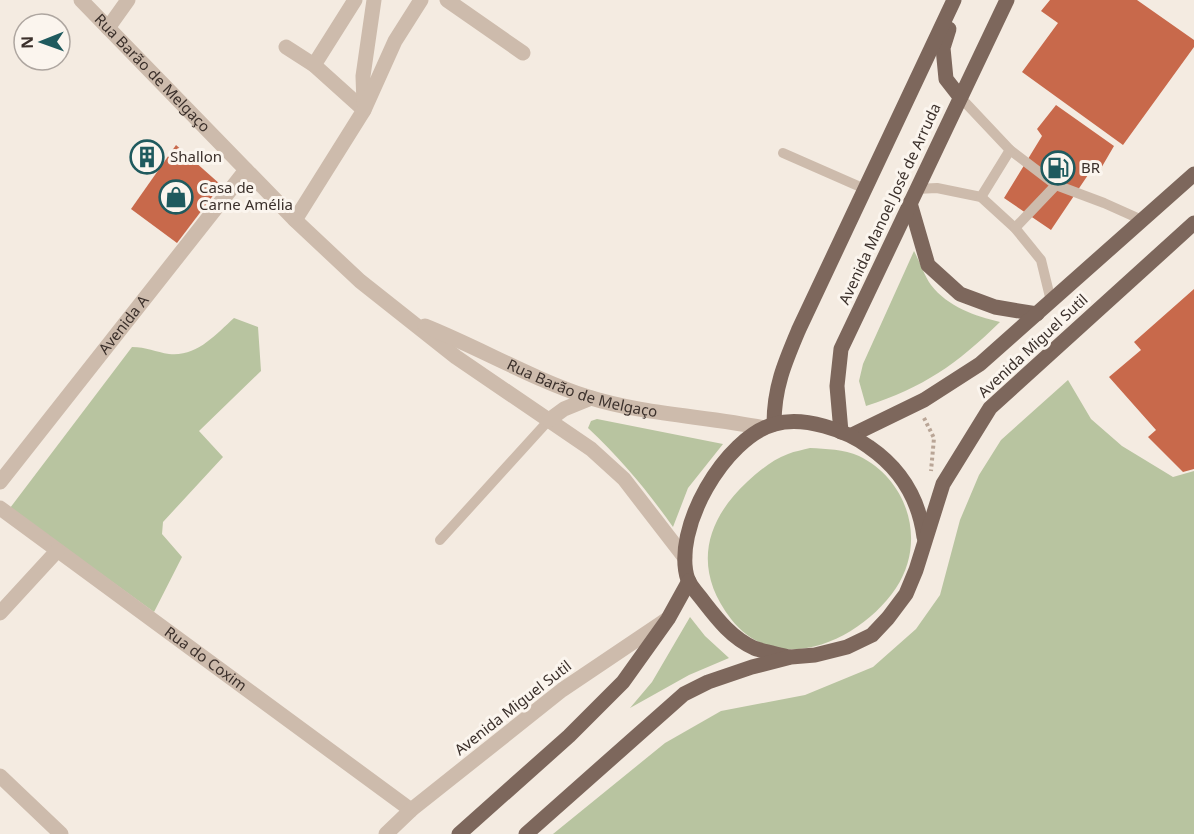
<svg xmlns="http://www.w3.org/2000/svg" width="1194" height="834" font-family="'Noto Sans',sans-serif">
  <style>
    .green { fill: #b8c4a0 }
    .building { fill: #c8694b }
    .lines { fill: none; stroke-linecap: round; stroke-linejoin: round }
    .path { stroke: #b9a596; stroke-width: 4; stroke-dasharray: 3 3; stroke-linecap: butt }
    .service { stroke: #cdbbac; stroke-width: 10 }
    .minor { stroke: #cdbbac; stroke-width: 15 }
    .tertiary { stroke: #cdbbac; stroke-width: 15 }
    .primary { stroke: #7d675c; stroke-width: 15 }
    .labels { text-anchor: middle; stroke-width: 6; stroke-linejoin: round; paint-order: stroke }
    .street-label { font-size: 15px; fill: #3b302b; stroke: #fbf5ee }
    .poi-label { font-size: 15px; fill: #3b302b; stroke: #fbf5ee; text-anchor: start }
  </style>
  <rect width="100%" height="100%" fill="#f4ebe1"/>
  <g class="green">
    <path d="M914,251c6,11 10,24 17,34 17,22 44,31 69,37 -44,43 -76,65 -134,84l-7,-25 4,-17z"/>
    <path d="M234,318l24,9 3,44 -62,60 24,26 -60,65 -1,12 20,23 -28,55 -144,-104 122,-161c14,0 24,5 37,7 28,3 46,-19 65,-36z"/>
    <polygon points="1068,380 1091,419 1122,446 1173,477 1194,471 1194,834 553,834 665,743 721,711 805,695 873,667 916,629 940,595 960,520 979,475 1001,440"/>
    <path d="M597,419l126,25 -35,44 -15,39c-27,-38 -51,-67 -85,-99l3,-7z"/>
    <path d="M810,448c16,1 34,1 49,8 49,24 68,85 37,132 -35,52 -118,91 -165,31 -38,-49 -27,-97 16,-137 12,-11 25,-22 41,-28 7,-3 15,-4 22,-6z"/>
    <polygon points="690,617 705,636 729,658 689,675 630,708 652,682"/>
  </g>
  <g class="building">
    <polygon points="1050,0 1137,0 1194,40 1194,47 1123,145 1022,72 1058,23 1041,11"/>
    <polygon points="1056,105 1114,146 1100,170 1094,166 1051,230 1004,198 1042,136 1037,129"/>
    <polygon points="146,140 163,154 148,174 131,160"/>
    <polygon points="176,145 221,185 177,243 131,209"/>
    <polygon points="1194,289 1194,469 1183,472 1148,437 1156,430 1109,377 1141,350 1134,342"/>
  </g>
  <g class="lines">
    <polyline class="path" points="924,418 934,438 931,471"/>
    <g class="service">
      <polyline points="960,97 1010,150 1056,185 1104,203 1142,220"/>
      <polyline points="783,153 865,189"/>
      <polyline points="916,189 937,188 981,197 1015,228 1041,260 1051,301"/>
      <polyline points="981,197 1010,150"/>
      <polyline points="1015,228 1056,185"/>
      <polyline points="440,540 549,420"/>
    </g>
    <g class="minor">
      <polyline points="447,0 523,53"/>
      <polyline points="108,28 128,0"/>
      <polyline points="286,47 314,65 364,110"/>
      <polyline points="314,65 355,0"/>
      <polyline points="364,104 363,76 374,0"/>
      <polyline points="295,220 364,110 395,41 421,0"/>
      <path id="s1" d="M0,482l246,-312"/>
      <path id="s2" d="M0,508l411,302"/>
      <polyline points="0,613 57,551"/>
      <polyline points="0,776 61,834"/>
      <polyline points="386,834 411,810 562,690 666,620"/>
    </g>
    <g class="tertiary">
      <path id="s3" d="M81,0l214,220 65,61 96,76 135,92 33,30 61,79"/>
      <path id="s4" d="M425,326c55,22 107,53 163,71 57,18 118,19 176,31"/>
      <polyline points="549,420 564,409 591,398"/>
    </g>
    <g class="primary">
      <polyline points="949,29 943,48 946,79 960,97"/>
      <polyline points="910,203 928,265 960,294 995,307 1037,314"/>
      <path d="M774,424c0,-37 11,-62 25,-95l155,-329"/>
      <polyline points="841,432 837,386 841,349 1007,0"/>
      <polyline points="852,435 924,400 980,364 1194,174"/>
      <path d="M789,657c-11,-3 -25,-5 -35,-9 -22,-10 -36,-28 -50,-46 -5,-7 -13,-15 -16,-22 -17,-50 37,-143 87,-156 29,-8 71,6 94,23 32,22 50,52 55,90"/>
      <polyline points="459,834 569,736 623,682 668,619 689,581"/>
      <polyline points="526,834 684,694 708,682 752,667 791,657 815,655 847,647 872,635 888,618 906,594 916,570 943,484 990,408 1194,223"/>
    </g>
  </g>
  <defs>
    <g id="building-ring" transform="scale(1.725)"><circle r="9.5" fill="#fbf5ee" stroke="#1f5a5e" stroke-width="1.5"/><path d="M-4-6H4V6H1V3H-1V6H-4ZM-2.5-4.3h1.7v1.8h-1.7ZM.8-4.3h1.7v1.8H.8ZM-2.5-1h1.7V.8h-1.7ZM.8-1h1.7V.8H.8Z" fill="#1f5a5e"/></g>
    <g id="fuel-ring" transform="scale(1.725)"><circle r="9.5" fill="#fbf5ee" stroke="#1f5a5e" stroke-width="1.5"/><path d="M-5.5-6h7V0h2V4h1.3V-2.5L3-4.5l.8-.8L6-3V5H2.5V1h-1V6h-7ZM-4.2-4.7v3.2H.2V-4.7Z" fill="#1f5a5e"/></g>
    <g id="shop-ring" transform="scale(1.725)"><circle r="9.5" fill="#fbf5ee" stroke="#1f5a5e" stroke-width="1.5"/><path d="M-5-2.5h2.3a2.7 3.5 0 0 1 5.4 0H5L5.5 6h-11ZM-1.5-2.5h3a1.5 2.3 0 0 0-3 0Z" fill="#1f5a5e"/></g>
  </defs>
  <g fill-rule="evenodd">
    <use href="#building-ring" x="147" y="157"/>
    <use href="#fuel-ring" x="1058" y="168"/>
    <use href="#shop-ring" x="176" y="197"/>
  </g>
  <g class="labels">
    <g class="street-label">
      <text dy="5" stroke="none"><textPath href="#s3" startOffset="102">Rua Barão de Melgaço</textPath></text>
      <text transform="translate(890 204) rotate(-65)" y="5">Avenida Manoel José de Arruda</text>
      <text dy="5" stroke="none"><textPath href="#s1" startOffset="200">Avenida A</textPath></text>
      <text transform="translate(1033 346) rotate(-43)" y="5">Avenida Miguel Sutil</text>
      <text dy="5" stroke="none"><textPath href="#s4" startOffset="170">Rua Barão de Melgaço</textPath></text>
      <text dy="5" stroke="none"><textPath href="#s2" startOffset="255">Rua do Coxim</textPath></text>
      <text transform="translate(513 708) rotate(-38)" y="5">Avenida Miguel Sutil</text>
    </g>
    <g class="poi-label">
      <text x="170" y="162">Shallon</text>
      <text x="1081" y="173">BR</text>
      <text x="199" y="193">Casa de<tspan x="199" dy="17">Carne Amélia</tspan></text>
    </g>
  </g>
  <g transform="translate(42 42) rotate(269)"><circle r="28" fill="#fbf5ee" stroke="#aea6a0" stroke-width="1.5"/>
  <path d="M0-4.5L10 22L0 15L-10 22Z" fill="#1f5a5e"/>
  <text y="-9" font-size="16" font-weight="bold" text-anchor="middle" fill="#3b302b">N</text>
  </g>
</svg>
